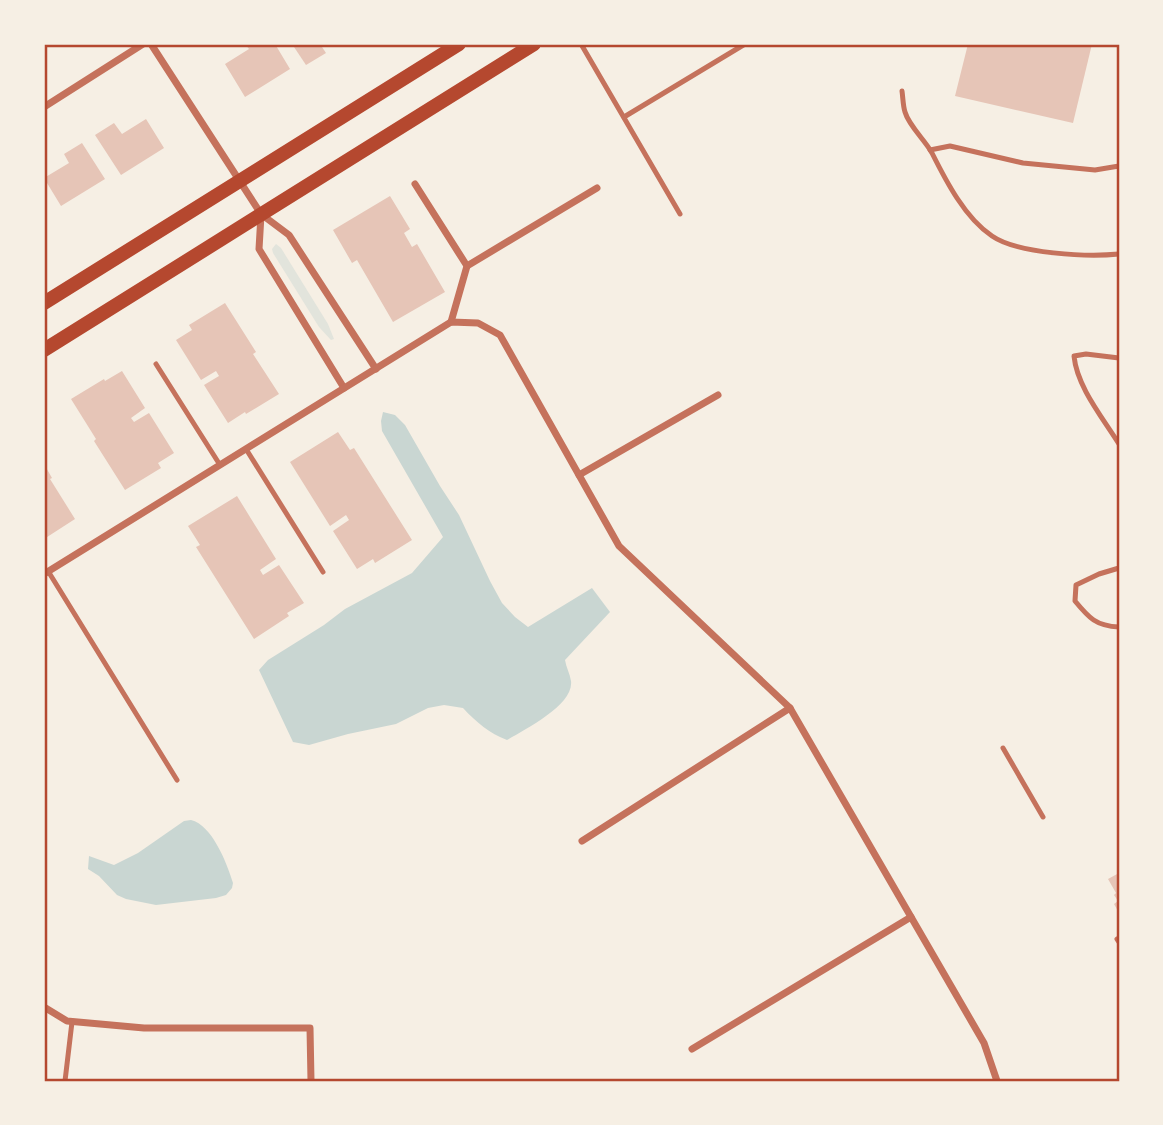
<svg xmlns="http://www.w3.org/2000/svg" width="1163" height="1125" font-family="'Noto Sans',sans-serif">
  <rect width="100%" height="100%" fill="#f6efe4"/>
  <path fill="#e2e4dc" d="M276,244l5,4 47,76 6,15 -3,1 -12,-13 -46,-74 -1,-4z"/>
  <g fill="#c9d6d2">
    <path d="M383,412l12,3 10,10 35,61 19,29 31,66 12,22 13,14 13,10 64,-39 18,24 -45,48c1,7 5,14 6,21 3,24 -46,48 -64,59 -18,-7 -30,-17 -44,-32l-19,-3 -16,3 -32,16 -48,10 -39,11 -16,-3 -34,-72 9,-10 56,-35 21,-16 67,-36 31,-36 -61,-106 -1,-10z"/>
    <path d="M191,820c21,5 36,43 42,63l-1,5 -6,7 -10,3 -60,7 -30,-6 -9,-4 -18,-19 -11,-7 1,-13 25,9 24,-12 46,-32z"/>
  </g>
  <g fill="#e6c5b7">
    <path d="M245,44h30l15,25 -45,28 -20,-33 24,-15z"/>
    <path d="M292,44h28l6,9 -20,12z"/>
    <path d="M968,44h124l-19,79 -118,-27z"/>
    <path d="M146,119l18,29 -43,27 -26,-40 19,-12 8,11z"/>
    <path d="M82,143l23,36 -44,27 -17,-28 25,-15 -5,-9z"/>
    <path d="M390,196l20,33 -6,4 8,14 5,-3 28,48 -52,30 -36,-62 -5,3 -19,-33z"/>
    <path d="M225,303l31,49 -3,2 26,40 -33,20 -1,-2 -17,11 -24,-38 15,-9 -3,-5 -15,9 -25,-40 16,-10 -3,-5z"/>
    <path d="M122,371l23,37 -14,10 3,4 15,-9 25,40 -16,10 3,5 -36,22 -31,-49 2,-2 -25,-40 33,-20 1,2z"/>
    <path d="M338,432l12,18 4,-2 58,92 -37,23 -2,-4 -16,10 -24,-38 16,-11 -3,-5 -16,11 -40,-64z"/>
    <path d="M44,464l8,14 -2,1 25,40 -31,20z"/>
    <path d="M237,496l39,63 -16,11 3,5 16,-10 25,38 -17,10 2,3 -35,23 -58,-92 4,-2 -12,-19z"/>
    <path d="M1119,873v40l-5,-9 4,-3 -4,-6 2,-2 -8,-14z"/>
  </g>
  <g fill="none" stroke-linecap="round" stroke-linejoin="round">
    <g stroke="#c5725c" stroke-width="5">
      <path d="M581,44l99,170"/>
      <path d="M902,91c1,7 1,15 3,21 4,14 20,28 27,41 14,28 33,65 60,83 26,18 96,21 127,18"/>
      <path d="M624,117l121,-73"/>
      <path d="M930,150l20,-4 73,17 72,7 24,-4"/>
      <path d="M1119,358l-33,-4 -12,2c3,31 29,62 45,88"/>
      <path d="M156,364l64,101"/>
      <path d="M246,449l77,123"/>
      <path d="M1119,568l-20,6 -23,11 -1,16c14,17 21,25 44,26"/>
      <path d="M48,571l129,209"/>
      <path d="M1003,748l40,69"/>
      <path d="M1117,939l2,3"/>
      <path d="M65,1081l7,-59"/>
    </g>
    <g stroke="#c5725c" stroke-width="7">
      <path d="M151,44l110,170 28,21 87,134"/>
      <path d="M44,107l99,-63"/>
      <path d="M415,184l52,82 -16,56"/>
      <path d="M261,215l-2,34 85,139"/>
      <path d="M467,266l130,-78"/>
      <path d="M579,475l139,-80"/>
      <path d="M44,574l407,-252 27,1 22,12 119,211 171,162 194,335 13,38"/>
      <path d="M582,841l208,-133"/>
      <path d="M44,1007l23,14 77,7h166l1,53"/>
      <path d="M692,1049l219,-132"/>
    </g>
    <g stroke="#b5482f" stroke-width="14">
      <path d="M44,303l415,-259"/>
      <path d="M44,350l490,-306"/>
    </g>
  </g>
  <rect width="1163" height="1125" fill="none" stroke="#f6efe4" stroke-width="91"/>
  <rect x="46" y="46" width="1072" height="1034" fill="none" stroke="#b5482f" stroke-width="2.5"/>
</svg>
